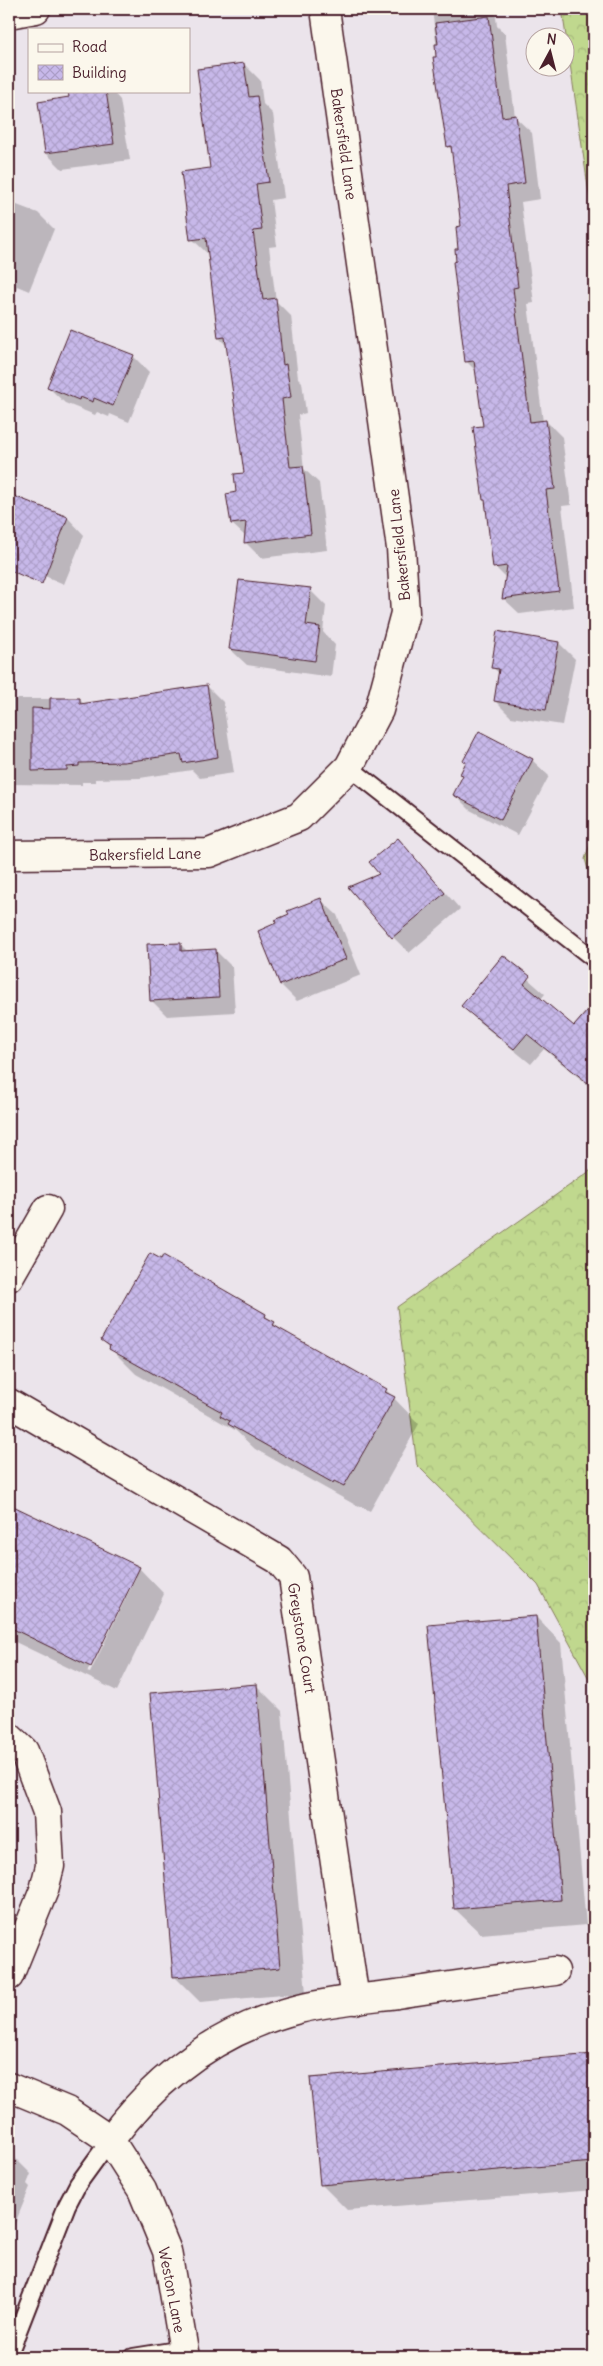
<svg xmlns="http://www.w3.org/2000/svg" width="603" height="2366" font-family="Delius,sans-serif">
  <defs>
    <pattern id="forest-crowns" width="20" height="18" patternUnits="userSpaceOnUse" patternTransform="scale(1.25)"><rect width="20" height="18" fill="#c0d88e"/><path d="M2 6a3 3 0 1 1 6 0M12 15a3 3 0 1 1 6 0" fill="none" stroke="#a6b97b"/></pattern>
    <pattern id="building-cross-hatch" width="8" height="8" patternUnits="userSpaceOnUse" patternTransform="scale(1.25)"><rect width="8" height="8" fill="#c7b8e9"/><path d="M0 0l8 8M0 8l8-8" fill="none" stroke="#ac9ec8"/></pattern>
  </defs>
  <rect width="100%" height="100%" fill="#ebe4eb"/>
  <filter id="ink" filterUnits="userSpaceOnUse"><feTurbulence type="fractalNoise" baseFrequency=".02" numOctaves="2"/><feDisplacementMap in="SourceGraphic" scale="10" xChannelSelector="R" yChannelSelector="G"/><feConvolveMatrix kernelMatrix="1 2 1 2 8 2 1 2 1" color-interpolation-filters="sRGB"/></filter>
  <g filter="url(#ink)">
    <g fill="url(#forest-crowns)" stroke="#857c5c">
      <path d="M562,9h32v219z"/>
      <path d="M594,832v58l-9,-31z"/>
      <path d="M594,1165v523l-56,-103 -121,-120 -20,-158 193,-136z"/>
    </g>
    <g fill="#0003" fill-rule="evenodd">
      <path d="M432,9h63l2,17 8,8 10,83 17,16 8,66 -19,3 13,101 -6,1 15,118 3,-1 16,16 9,68 -9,1 12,101 -54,7 -17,-16 4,-19 -12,-12 -21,-139 10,-1 -7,-55 -10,-10 -9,-100 4,-35 -9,-76 -5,-5 -7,-53 -3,-3 -4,-32h4z"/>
      <path d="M244,64l16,16 3,24 10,10 11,84 -13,2 6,46 -8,1 7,54 15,15 7,62 4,4 4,31 -8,2 6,54 15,14 8,67 -66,8 -16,-16 1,-5 -14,-13 6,-31 7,-19 -18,-128 -8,-8 -10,-83 -17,-16z"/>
      <path d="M70,91h42l8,9 10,60 -68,9 -16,-16 25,-55z"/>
      <path d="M9,202l29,11 16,16 -25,62 -12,-5 -8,21z"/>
      <path d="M133,356l16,16 -20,50 -19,-8 -1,3 -12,-5 -2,3 -30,-12 -17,-16z"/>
      <path d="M9,495l59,23 16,17 -20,49 -55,-23z"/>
      <path d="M310,590l16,16 -3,26 12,13 -4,32 -84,-12 -17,-16z"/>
      <path d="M559,643l16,16 -13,66 -51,-8 -16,-16 5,-27 -8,-7z"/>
      <path d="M207,686l16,16 11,71 -34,5 -8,-8 -52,8 -45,1v3h-13v3l-73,-1v-85h70l6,6z"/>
      <path d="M479,732l53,28 17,16 -31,59 -48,-25 -16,-16 10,-18 3,-13 -3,-3z"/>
      <path d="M398,839l62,70 -51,44 -16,-16 -12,-62z"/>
      <path d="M320,899l17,16 24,60 -64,26 -16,-16 -22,-53 19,-8z"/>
      <path d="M180,944l8,8 28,-1 16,16 3,45 -68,4 -16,-16z"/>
      <path d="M503,957l42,37 -5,6 34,28 20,-23v85l-50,-41 -13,15 -52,-42 -16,-16z"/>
      <path d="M265,1315l18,17 103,58 33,34 -49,87 -10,-5 -1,1 -104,-58 -20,-19 -99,-56 -34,-34z"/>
      <path d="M9,1505l130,63 25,26 -47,97 -108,-52zM133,1577h3l-46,96 -3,-1z"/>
      <path d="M536,1617l25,26 25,282 -105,9 -26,-25z"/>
      <path d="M257,1686l25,25 24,282 -106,9 -26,-26z"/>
      <path d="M594,2055v135l-247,20 -26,-26 -9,-105z"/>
      <path d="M9,2152l22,22 -4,10 3,3 -21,51z"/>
    </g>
    <g fill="url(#building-cross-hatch)" stroke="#4a1f2b">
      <path d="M489,16l13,101 14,-2 9,68 -19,3 12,101 -5,1 17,134 16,-2 9,69 -9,1 13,101 -57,8 5,-33 -14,2 -8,-68h-2l-10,-73 10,-1 -9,-65 -9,1 -12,-100 3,-1 -1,-12h3l-2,-22 5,-1 -10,-80 -4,1 -14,-90h3l-1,-13h3l-3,-21z"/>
      <path d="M244,63l5,34 8,-1 12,86 -13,2 6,46 -9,1 10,69 13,-2 7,67 3,-1 5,33 -9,2 8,68 13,-1 8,68 -67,9 2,-21 -15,2 -5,-30 10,-2 -2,-18 10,-1 -19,-136 -7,1 -12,-100 -16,2 -9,-68 29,-4 -13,-99z"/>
      <path d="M68,91h38l8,53 -69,9 -7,-51 31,-5z"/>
      <path d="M70,330l64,25 -21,51 -19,-8 -1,4 -13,-5 -1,3 -32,-13z"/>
      <path d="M9,494l59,23 -26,67 -33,-14z"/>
      <path d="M239,580l72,8 -5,37 14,2 -5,34 -86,-12z"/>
      <path d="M497,631l62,11 -13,68 -52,-9 5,-32 -8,-1z"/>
      <path d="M207,685l11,72 -35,6 -2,-9 -57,8 -45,1v3l-12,1v3l-35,1v-63l18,1v-11h30v6z"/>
      <path d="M479,731l54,28 -32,61 -48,-25 10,-20 -3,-1 6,-12 -3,-1z"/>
      <path d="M398,838l47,55 -53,45 -44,-51 31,-13 -10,-12z"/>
      <path d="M321,898l25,61 -66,26 -22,-54 18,-8 -1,-3 14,-6 -2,-3z"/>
      <path d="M181,943v8l35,-2 3,48 -69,4 -3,-57z"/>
      <path d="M503,955l27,21 -6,8 50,42 20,-23v85l-67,-54 -13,15 -53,-43z"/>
      <path d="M150,1253l11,6 2,-4 103,59 -1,3 10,5 -2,3 114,64 -2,3 10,5 -51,89 -10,-5 -1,2 -105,-59 2,-3 -10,-5 2,-4 -113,-63 1,-3 -9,-6z"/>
      <path d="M9,1504l131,63 -49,100 -82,-40z"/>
      <path d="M536,1616l25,284 -107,9 -26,-284z"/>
      <path d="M257,1684l23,284 -107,9 -23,-284z"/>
      <path d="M594,2054v108l-274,23 -10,-107z"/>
    </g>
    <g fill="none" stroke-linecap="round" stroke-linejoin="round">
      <defs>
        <g id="service">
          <path d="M349,767l245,192"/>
          <path d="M9,2354l58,-149 11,-21 32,-44"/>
          <path d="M133,2357l50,-8"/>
        </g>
        <g id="minor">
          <path d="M9,14l27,-5"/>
          <path d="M9,855l200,-2 90,-36 50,-50 30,-57 26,-97 -4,-65 -76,-539"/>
          <path d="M9,1277l39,-68"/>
          <path d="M9,1403l270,157 14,17 62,423"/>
          <path d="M9,1737l15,14 23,61 3,54 -6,24 -35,86"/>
          <path d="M9,2087l58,24 43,29 32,50 25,61 18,106"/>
          <path d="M110,2140c48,-65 110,-111 189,-131 32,-8 66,-11 98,-15 53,-8 105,-16 158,-23"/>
        </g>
      </defs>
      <use href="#service" stroke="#4a1f2b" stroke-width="20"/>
      <use href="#minor" stroke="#4a1f2b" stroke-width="31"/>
      <use href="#service" stroke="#fbf7ec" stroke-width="16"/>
      <use href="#minor" stroke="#fbf7ec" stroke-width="28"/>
    </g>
  </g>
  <g text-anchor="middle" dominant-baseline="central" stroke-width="4" stroke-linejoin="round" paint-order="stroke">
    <g font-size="15" fill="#4a1f2b" stroke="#fbf7ec">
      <text transform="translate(344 144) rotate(82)">Bakersfield Lane</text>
      <text transform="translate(399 545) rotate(-96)">Bakersfield Lane</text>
      <text transform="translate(145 854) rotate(-1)">Bakersfield Lane</text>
      <text transform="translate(302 1638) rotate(81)">Greystone Court</text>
      <text transform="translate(172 2290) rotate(79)">Weston Lane</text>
    </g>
  </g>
  <rect width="603" height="2366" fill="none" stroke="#fbf7ec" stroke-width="30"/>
  <rect x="15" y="15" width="573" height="2336" fill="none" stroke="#4a1f2b" stroke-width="2" filter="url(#ink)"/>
  <rect x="28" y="28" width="162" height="65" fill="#fbf7ec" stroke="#b4a19f"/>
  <rect x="38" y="44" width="25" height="8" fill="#fbf7ec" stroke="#b4a19f"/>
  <text x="72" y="52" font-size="15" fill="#4a1f2b">Road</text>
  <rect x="38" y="65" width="25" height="15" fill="url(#building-cross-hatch)" stroke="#b4a19f"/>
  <text x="72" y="78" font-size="15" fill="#4a1f2b">Building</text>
  <g transform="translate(550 52) rotate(7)"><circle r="24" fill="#fbf7ec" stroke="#b4a19f"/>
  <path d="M0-4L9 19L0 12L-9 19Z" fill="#4a1f2b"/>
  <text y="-8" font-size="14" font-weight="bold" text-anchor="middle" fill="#4a1f2b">N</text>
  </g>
</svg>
